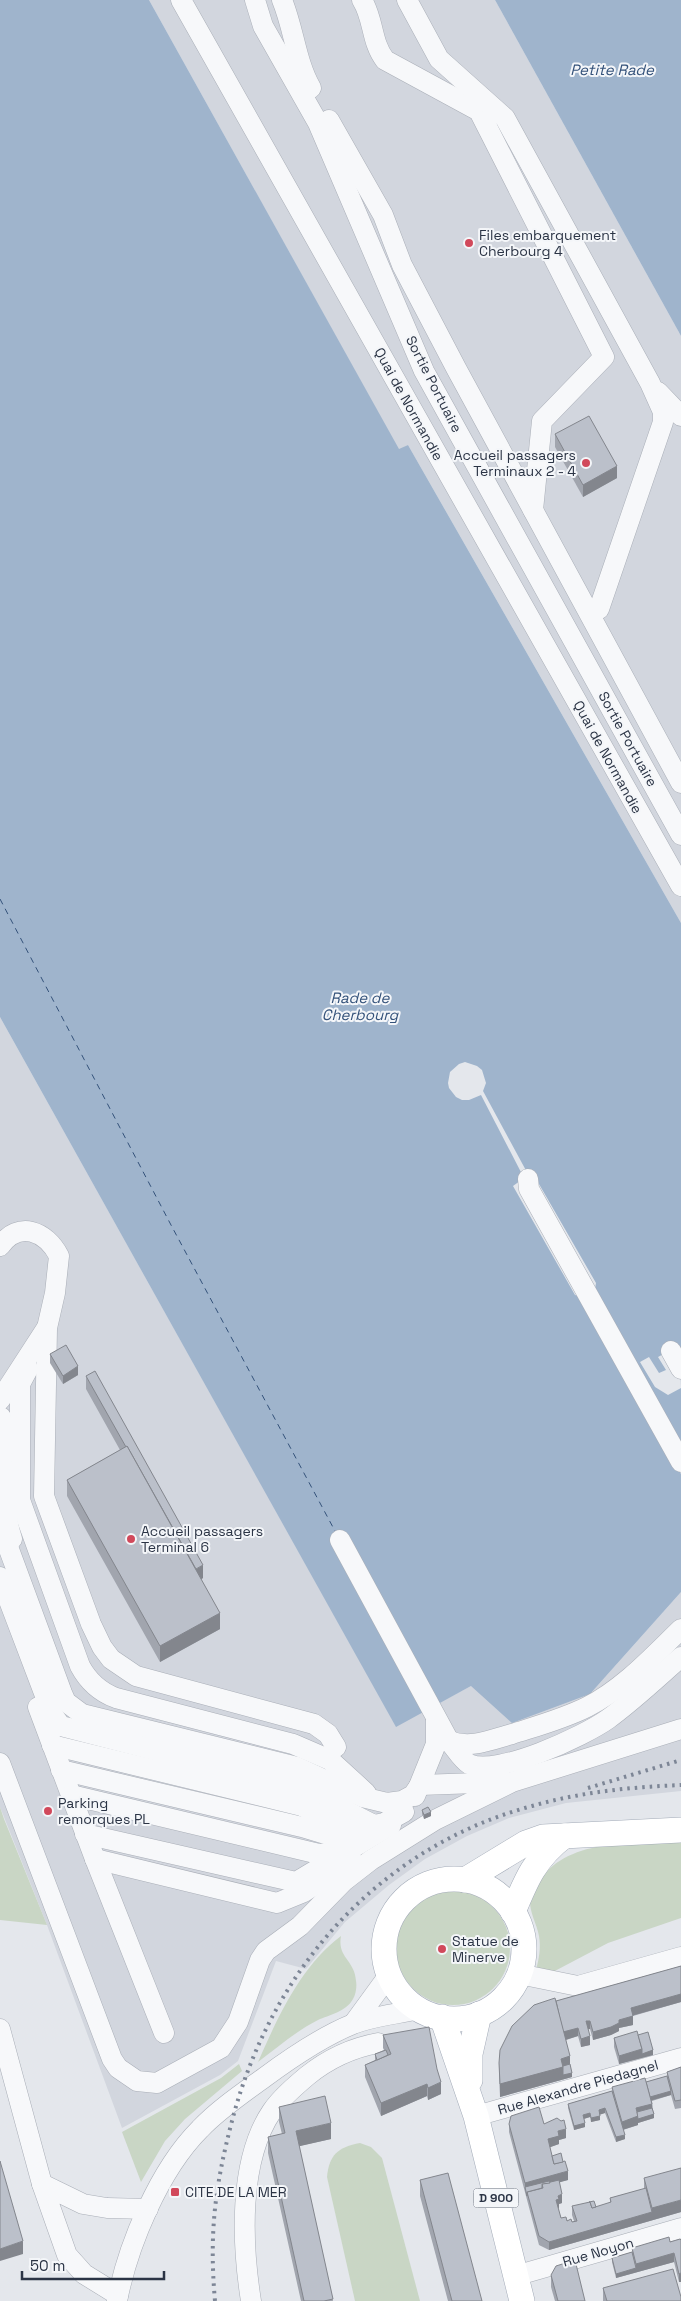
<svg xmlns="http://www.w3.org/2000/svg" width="681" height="2301" font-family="'Space Grotesk',sans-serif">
  <rect width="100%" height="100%" fill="#e4e7ec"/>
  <g fill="#d2d6de">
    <path d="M149,0h346l186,336v587l-273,-478 -9,5z"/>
    <path d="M0,1017l396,709 75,-40 119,8 91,-102v199l-115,12 -57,15 -42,18 -42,23 -36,26 -44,37 -39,47 -30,-8 -38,100 -18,14 -98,53 -75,-203 -47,-118z"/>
  </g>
  <g fill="#c9d6c5">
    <path d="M0,1807l4,12 43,106 -47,-5z"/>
    <path d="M681,1841v77l-73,25 -57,30 -15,-3c3,-11 5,-22 3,-34 -2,-12 -10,-24 -9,-37 1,-5 5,-10 7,-14 27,-48 96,-41 144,-44z"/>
    <circle cx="453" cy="1948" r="57"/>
    <path d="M341,1936c-4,22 14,24 15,45 1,5 0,13 -3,18 -7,13 -24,16 -35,21 -22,11 -41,28 -60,42 20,-45 42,-95 83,-126z"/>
    <path d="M239,2064l3,7 -57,48 -20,22 -24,41 -19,-50 99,-54z"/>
    <path d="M360,2143l11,4 11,11 38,143h-65l-28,-124c2,-22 11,-30 33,-34z"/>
  </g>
  <g fill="#9fb4cc">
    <path d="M0,0h149l250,449 9,-4 273,478v669l-91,102 -78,29 -41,-37 -75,41 -396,-710z"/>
    <path d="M495,0h186v336z"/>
  </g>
  <g fill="#e4e7ec">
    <path d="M465,1062l12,4 5,4 4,13 -3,8 46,85 3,-2 7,10 57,99 -1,6 86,160v25l-99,-177 -7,-2 -62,-109 11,-8 -43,-83 -12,5h-7l-6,-3 -7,-9 -1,-5 2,-11 9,-8z"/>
    <path d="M680,1345l1,43 -13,7 -13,-8 -15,-25 9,-5 10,16 7,-3 -8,-13z"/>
  </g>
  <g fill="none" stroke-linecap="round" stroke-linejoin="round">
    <path stroke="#34527a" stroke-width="1" stroke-dasharray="6 5" stroke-linecap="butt" d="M0,899l171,326 164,306"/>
    <defs>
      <g id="minor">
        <path d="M181,0l500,886"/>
        <path d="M255,0l8,26 55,97 106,248 257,464"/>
        <path d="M282,0c12,29 14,62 29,88"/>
        <path d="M362,0c12,19 9,42 23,60l94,51 125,246 -62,64 -9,89"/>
        <path d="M407,0l32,59 66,59 145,265 13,29v10l-64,187"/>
        <path d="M329,120l54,95 19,50 54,103 225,415"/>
        <path d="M658,392l23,24"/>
        <path d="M528,1179l1,10 152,273"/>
        <path d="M0,1246c19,-26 46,-15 59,10l-4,37 -8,35 -3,168 47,128 11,23 9,12 25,17 178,48 14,10 8,13"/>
        <path d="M671,1351l10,18"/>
        <path d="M28,1369l-8,15v116l60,166c8,15 20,26 36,32l177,46 37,16 36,33"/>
        <path d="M0,1400l46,-71"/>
        <path d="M1,1417c0,41 -1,83 11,122"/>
        <path d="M0,1525l62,168 4,9 16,12 215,53 65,30 25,6 15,-2 11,-6 7,-10 85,-3"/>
        <path d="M340,1540l109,201c6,7 13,19 20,23 28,13 115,-28 139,-45 26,-19 49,-41 73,-62"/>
        <path d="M0,1577l52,137 9,12 240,62 73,37 10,-2 20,-11"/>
        <path d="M38,1707l57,152 69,174"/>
        <path d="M449,1741c22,8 41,-1 63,-7 25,-8 51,-15 75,-27 37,-19 65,-50 94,-78"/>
        <path d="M52,1745l250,61 62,32"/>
        <path d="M0,1763l112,296 6,9 19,13 20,2 64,-35 17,-26 22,-62 6,-9 34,-25 44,-45 27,-21 64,-40 77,-38 169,-53"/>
        <path d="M61,1770l241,57 43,13h8"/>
        <path d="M71,1795l248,59 22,-2"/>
        <path d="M415,1796l21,-52v-24"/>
        <path d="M85,1834l211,48 95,-57"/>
        <path d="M95,1859l182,44 27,-11 48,-32"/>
        <path d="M519,1974l59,12 103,-29"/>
        <path d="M354,2023l35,-48"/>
        <path d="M0,2029l42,155"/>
        <path d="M476,2116l205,-58"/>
        <path d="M515,2276l166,-48"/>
        <path d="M118,2295l-34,-21 -17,-19 -25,-71 41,20 24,4 41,1"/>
        <path d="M117,2301c11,-56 42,-131 83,-172 19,-20 43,-36 65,-52 27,-20 56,-40 88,-53 20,-8 45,-10 66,-15"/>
        <path d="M251,2301c-9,-57 -13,-140 21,-190 9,-13 22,-24 35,-35 21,-17 44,-28 71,-33"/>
      </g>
      <g id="major">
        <circle cx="454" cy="1949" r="70"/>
        <path d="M465,1880l61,-37 17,-6 138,-7"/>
        <path d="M513,1912c13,-32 22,-54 51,-76"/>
        <path d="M442,2017l34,99 46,185"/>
        <path d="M470,2080v-26l9,-40"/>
      </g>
    </defs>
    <use href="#minor" stroke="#a9aeb7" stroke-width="21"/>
    <use href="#major" stroke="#a3abb8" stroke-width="26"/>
    <use href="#minor" stroke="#f7f8fa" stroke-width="20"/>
    <use href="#major" stroke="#fff" stroke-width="25"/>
    <g stroke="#7d8696" stroke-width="4" stroke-dasharray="2.5 5" stroke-linecap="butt">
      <path d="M588,1788l93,-28"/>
      <path d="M215,2301c-6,-68 0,-115 17,-180 39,-151 147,-274 300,-315 49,-14 99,-19 149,-21"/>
    </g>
  </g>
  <g fill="#a1a5ae">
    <path d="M555,434l62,44 -34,19 -28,-50z"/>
    <path d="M50,1354l28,21 -15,9 -13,-21z"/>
    <path d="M86,1376l117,202 -2,1 19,50 -60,33 -93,-166v-16l53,-30 -34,-61z"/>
    <path d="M422,1810l9,6 -7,3 -2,-5z"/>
    <path d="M681,1966v36l-48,14v9l-14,3v3l-8,4 -18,5 -3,-11h-2l2,16 -9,2 -3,-11 -12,4 6,37 -72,20 -1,-21v-13l57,-62z"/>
    <path d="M383,2035l58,59 -13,6 -1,-4 -46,20 -16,-39v-12l10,-5v-6l9,-4 -1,-2z"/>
    <path d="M638,2035l15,20 -34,9 -5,-17v-9z"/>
    <path d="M681,2067v41l-6,1 -4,-14 -19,6 2,17 -16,5v2l-15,5 2,9 -9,3 -11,-29 -5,1v6l-9,2 -1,-5 -6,2 1,8 -11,3 -6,-22v-4l44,-13v-4l34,-5 21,-6v-4z"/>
    <path d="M279,2107l52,32 -32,7 34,155h-32l-33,-148v-16l14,-3 -3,-12z"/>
    <path d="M509,2124h35l22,14 -7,2v4l-9,3 2,9 16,24 -9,2 3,21 -3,1v4h-1l3,10 11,4 2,-1 -2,-6v-9l24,1 14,-4v-5l34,-9v-11l37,34 -132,38 -10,-5 -30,-113z"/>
    <path d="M420,2180l62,121h-34l-28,-105z"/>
    <path d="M681,2240v42h-2l-5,-20 -58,16 -4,-16v-4l20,-6v-4z"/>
    <path d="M551,2275l34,26h-30l-4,-14z"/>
    <path d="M603,2288l78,13h-78z"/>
  </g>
  <g fill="#83868d">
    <path d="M617,466v12l-34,19v-12z"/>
    <path d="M78,1366v9l-15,9v-8z"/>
    <path d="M203,1565v13l-8,5v-13z"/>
    <path d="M220,1613v16l-60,33v-16z"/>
    <path d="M431,1812v4l-7,3v-4z"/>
    <path d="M681,1994v8l-50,14v-8z"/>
    <path d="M633,2016v9l-14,3v3l-8,4 -18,5v-8l26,-12z"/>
    <path d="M586,2021h4v8l-4,1z"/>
    <path d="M578,2028v8l-16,5v-9z"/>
    <path d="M590,2036v9l-9,2v-8z"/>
    <path d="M642,2049l11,1v5l-34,9v-8z"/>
    <path d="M570,2056v13l2,4v4l-72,20v-13l61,-25z"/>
    <path d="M441,2082v12l-13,6v-12z"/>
    <path d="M427,2084v12l-46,20v-13z"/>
    <path d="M671,2091v4l-22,6v-4z"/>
    <path d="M652,2104v8l-16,1v-5z"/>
    <path d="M605,2108v5l-6,2v-5z"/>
    <path d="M590,2113v4l-7,2v-4z"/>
    <path d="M654,2114v4l-16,5v2l-16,5v-8l16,-6z"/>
    <path d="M600,2116v4l-9,2v-4z"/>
    <path d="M331,2123v16l-35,8v-16z"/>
    <path d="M585,2123v4l-11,3v-4z"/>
    <path d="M566,2129v9l-7,2v4l-11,4v-9l10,-8z"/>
    <path d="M625,2135v4l-9,3v-5z"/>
    <path d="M568,2171v9l-25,7h-18v-4z"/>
    <path d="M562,2194v9l-3,1v4l-3,1v-9l2,-4z"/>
    <path d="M681,2200v12l-132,38v-8l103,-30v-4z"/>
    <path d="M23,2241v13l-23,7v-12z"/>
    <path d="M674,2253v9l-58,16v-4l20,-6v-4z"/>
    <path d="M681,2273v9h-2v-8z"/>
  </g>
  <g fill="#bbc0ca" stroke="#83868d">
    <path d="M589,416l28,50 -34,19 -28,-51z"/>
    <path d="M66,1345l12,21 -15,10 -13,-22z"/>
    <path d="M95,1371l108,194 -7,4 -69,-123 -1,1 -40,-71z"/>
    <path d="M127,1446l93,167 -60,33 -93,-166z"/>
    <path d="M428,1807l3,5 -7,3 -2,-5z"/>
    <path d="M681,1966v28l-50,14 2,8 -14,4v3l-8,4 -18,5 -3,-11h-4l4,15 -9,3 -3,-11 -15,4 -7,-31z"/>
    <path d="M555,1998l15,58 -9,3 2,8 -63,17 -1,-21 1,-13 12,-24 22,-21z"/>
    <path d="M429,2027l8,42 4,13 -13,6 -1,-4 -46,19 -16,-38 26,-11 -8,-19z"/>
    <path d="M637,2031l5,18 -23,7 -5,-18z"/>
    <path d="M648,2032l5,18 -11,4v-5l-4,-14z"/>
    <path d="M386,2050l2,5 -11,5 -2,-6z"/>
    <path d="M570,2064l2,9 -9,2v-9z"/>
    <path d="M681,2067v33l-6,1 -8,-29z"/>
    <path d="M667,2076l4,15 -21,6 -4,-15z"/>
    <path d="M645,2078l7,26 -16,4 2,8 -16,6 -10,-35z"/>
    <path d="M612,2091l13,44 -9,2 -11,-29 -6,2 1,6 -9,2 -1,-5 -7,2 2,8 -11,3 -6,-22z"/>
    <path d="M325,2096l6,27 -35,8 37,168 -9,2h-20l-36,-164 17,-4 -6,-26z"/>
    <path d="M539,2107l5,17 13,-6 4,3 3,-1 2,9 -8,2 1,5 -11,3 6,25 11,-3 3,10 -43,12 -16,-59 2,-8z"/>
    <path d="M652,2108l2,6 -16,5 -1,-7z"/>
    <path d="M561,2153l2,9 -9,2 -2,-8z"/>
    <path d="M0,2161l23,80 -23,8z"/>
    <path d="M681,2168v32l-29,8 -8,-30z"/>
    <path d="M448,2173l34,128h-30l-32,-121z"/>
    <path d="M559,2180l3,14 -4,2 1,3 -3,1 5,18 5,-1 1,4 4,-2 1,3 5,-1 -5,-15 18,-4 2,6 19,-6 -1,-4 36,-10 6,24 -103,30 -10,-6 -12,-44 16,-4 -1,-4z"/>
    <path d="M549,2181l1,2 -8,1v4l-15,4v4l-2,-9z"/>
    <path d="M594,2201l2,6 -4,1 -2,-6h-1z"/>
    <path d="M669,2237l1,5 10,-3 1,1v33l-2,1 -5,-21 -38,11 -4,-16z"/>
    <path d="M632,2252l4,16 -20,6 -4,-16z"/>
    <path d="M575,2260l10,41h-27l-7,-26 5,-9z"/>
    <path d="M673,2269l8,28v4h-74l-4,-13z"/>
  </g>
  <g fill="#d1495b" stroke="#f4f6f9" stroke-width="2">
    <circle cx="469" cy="243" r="5"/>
    <circle cx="586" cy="463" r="5"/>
    <circle cx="131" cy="1539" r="5"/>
    <circle cx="48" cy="1811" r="5"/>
    <circle cx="442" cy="1949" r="5"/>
    <rect x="170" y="2187" width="10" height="10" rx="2.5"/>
  </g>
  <g text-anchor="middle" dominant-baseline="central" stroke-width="4" stroke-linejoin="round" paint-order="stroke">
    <rect fill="#f4f6f9" stroke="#676e7b" stroke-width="1" x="473.5" y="2188.5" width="45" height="19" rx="4"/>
    <g font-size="12" font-weight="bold" fill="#2b3445">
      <text x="496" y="2198">D 900</text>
    </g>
    <g font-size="14" fill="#2b3445" stroke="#f4f6f9" text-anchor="start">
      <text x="479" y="235">Files embarquement<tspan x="479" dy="16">Cherbourg 4</tspan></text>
      <text x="576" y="455" text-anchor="end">Accueil passagers<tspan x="576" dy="16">Terminaux 2 - 4</tspan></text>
      <text x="141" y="1531">Accueil passagers<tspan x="141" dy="16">Terminal 6</tspan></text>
      <text x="58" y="1803">Parking<tspan x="58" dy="16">remorques PL</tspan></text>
      <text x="452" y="1941">Statue de<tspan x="452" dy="16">Minerve</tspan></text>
      <text x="185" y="2192">CITE DE LA MER</text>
    </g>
    <g font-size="14" fill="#2b3445" stroke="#f4f6f9">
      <text transform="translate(434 384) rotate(63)">Sortie Portuaire</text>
      <text transform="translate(409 404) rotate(61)">Quai de Normandie</text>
      <text transform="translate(628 739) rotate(61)">Sortie Portuaire</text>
      <text transform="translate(608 757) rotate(61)">Quai de Normandie</text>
      <text transform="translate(578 2087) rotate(-16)">Rue Alexandre Piedagnel</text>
      <text transform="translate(598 2252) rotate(-16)">Rue Noyon</text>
    </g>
    <g font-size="15" font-style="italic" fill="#34527a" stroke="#f4f6f9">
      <text x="612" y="69">Petite Rade</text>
      <text x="360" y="997">Rade de<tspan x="360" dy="17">Cherbourg</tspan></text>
    </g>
  </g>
  <path d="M22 2271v8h142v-8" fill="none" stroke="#2b3445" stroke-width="2.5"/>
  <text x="30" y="2271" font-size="15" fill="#2b3445" stroke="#f4f6f9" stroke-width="4" paint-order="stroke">50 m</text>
</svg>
